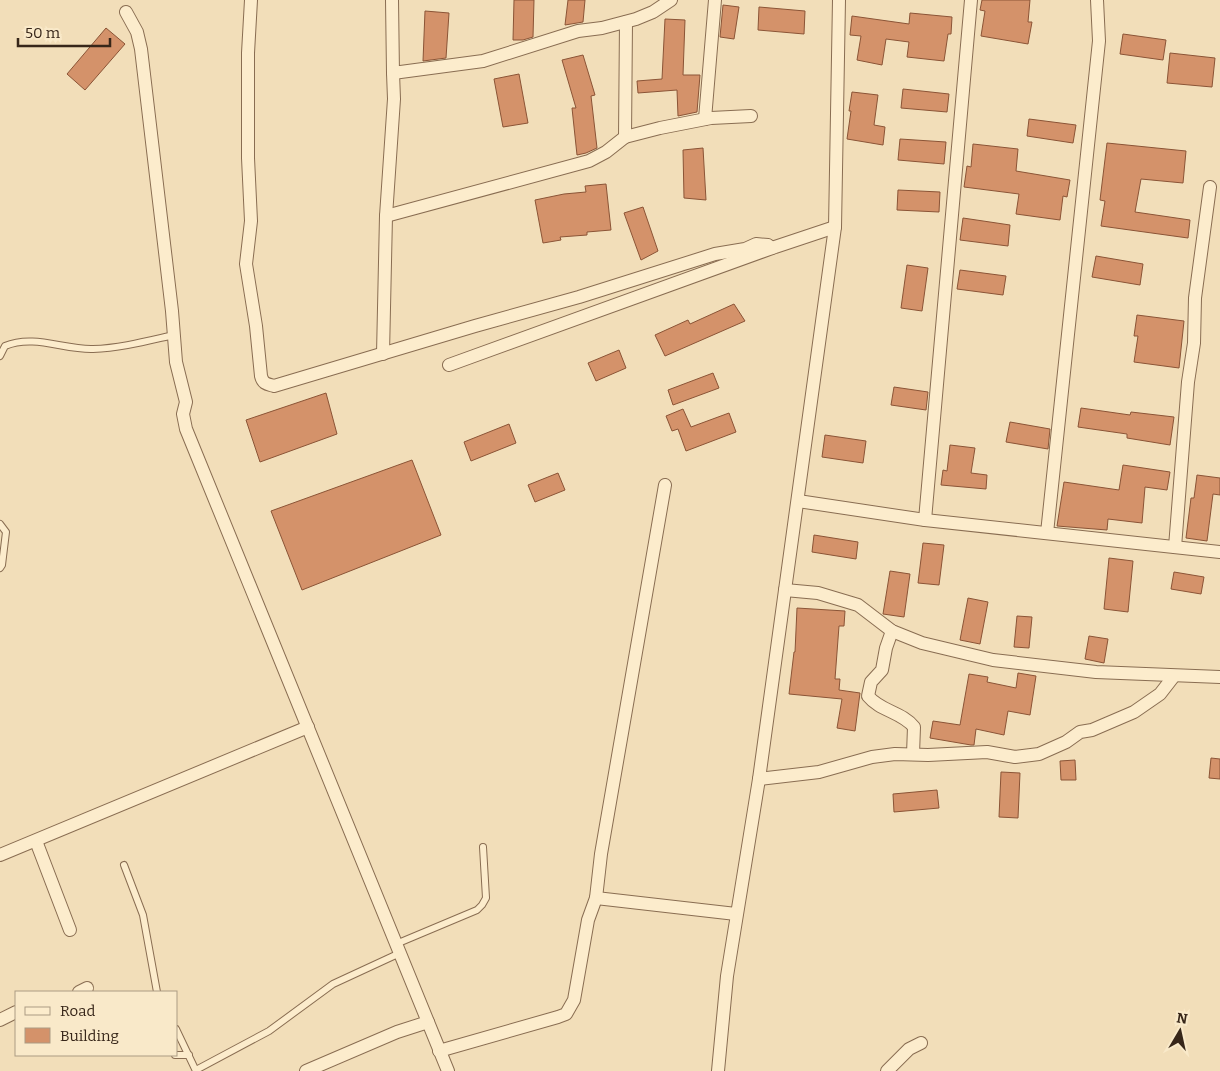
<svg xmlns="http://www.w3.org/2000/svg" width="1220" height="1071" font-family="Bitter,serif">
  <rect width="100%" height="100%" fill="#f2deb9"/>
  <g fill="#d4926a" stroke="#8b5436">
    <path d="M514,0h20l-1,37 -10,3h-10z"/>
    <path d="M568,0h17l-2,22 -18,3z"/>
    <path d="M982,0h48l-2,22h4l-4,22 -47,-8 4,-25 -5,-1z"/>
    <path d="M723,5l16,2 -5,32 -14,-2z"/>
    <path d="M759,7l46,4 -1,23 -46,-4z"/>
    <path d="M425,11l24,2 -3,45 -23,3z"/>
    <path d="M910,13l42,4 -1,17h-3l-4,27 -37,-4 2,-15 -23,-3 -4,26 -25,-5 4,-24 -11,-1 2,-19 57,8z"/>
    <path d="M665,19l20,1 -2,55h17l-3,37 -19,4 -1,-26 -39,3 -1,-12 25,-2z"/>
    <path d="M106,28l19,16 -40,46 -18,-16z"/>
    <path d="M1123,34l43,6 -3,20 -43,-6z"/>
    <path d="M1170,53l45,5 -3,29 -45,-4z"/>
    <path d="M583,55l12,40 -4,1 6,52 -11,5 -9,2 -5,-47h4l-14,-48z"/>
    <path d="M519,74l9,49 -25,4 -9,-48z"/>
    <path d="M903,89l46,5 -2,18 -46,-4z"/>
    <path d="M852,92l26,3 -4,30 11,2 -2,18 -36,-6 4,-28h-2z"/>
    <path d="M1029,119l47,6 -3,18 -46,-7z"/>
    <path d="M900,139l46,3 -2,22 -46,-4z"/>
    <path d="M1107,143l79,8 -3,32 -42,-4 -6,33 55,8 -2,18 -87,-12 4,-25 -5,-1z"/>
    <path d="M973,144l45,5 -2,22 54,9 -3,17 -4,-1 -3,24 -44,-6 3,-20 -55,-7 3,-21 4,1z"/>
    <path d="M703,148l3,52 -22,-2 -1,-48z"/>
    <path d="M606,184l5,46 -24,2v3l-27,2 1,3 -18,3 -8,-43 29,-6 22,-2 -1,-6z"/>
    <path d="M898,190l42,2 -1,20 -42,-2z"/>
    <path d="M643,207l15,44 -17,9 -17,-47z"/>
    <path d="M963,218l47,7 -2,21 -48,-6z"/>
    <path d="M1096,256l47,8 -3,21 -48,-8z"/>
    <path d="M907,265l21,3 -6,43 -21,-3z"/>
    <path d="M960,270l46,6 -3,19 -46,-6z"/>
    <path d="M734,304l11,17 -80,35 -10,-21 33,-15 2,4z"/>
    <path d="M1137,315l47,6 -5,47 -45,-6 4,-26h-4z"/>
    <path d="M619,350l7,18 -30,13 -8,-18z"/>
    <path d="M713,373l6,15 -46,17 -5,-15z"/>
    <path d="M894,387l34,5 -2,18 -35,-5z"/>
    <path d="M326,393l11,41 -77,28 -14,-42z"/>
    <path d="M1081,408l49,7 1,-3 43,5 -4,28 -43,-7v-4l-49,-7z"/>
    <path d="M683,409l8,18 38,-14 7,19 -50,19 -8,-22 -6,2 -6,-15z"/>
    <path d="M1010,422l40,7 -2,20 -42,-7z"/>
    <path d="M509,424l7,19 -45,18 -7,-19z"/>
    <path d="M825,435l41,6 -3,22 -41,-6z"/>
    <path d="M950,445l25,3 -4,25 16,2 -1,14 -45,-4 2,-15 4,1z"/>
    <path d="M412,460l29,75 -139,55 -31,-79z"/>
    <path d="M1123,465l47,7 -3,18 -22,-3 -3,36 -34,-4 -1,11 -50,-4 7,-44 55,8z"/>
    <path d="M558,473l7,17 -30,12 -7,-17z"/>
    <path d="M1197,475l23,3v17l-7,-1 -6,47 -21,-3 5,-40h3z"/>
    <path d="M814,535l44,7 -2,17 -44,-7z"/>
    <path d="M923,543l21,2 -5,40 -21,-2z"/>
    <path d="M1109,558l24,3 -5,51 -24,-3z"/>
    <path d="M890,571l20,3 -6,43 -21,-3z"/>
    <path d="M1174,572l30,5 -3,17 -30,-5z"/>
    <path d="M968,598l20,4 -8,42 -20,-4z"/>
    <path d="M797,608l48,3 -1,15h-5l-4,53h5l-1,11 21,3 -5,38 -18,-3 5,-29 -53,-5 5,-42h1z"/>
    <path d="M1017,616l15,1 -3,31 -15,-1z"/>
    <path d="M1089,636l19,3 -4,24 -19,-4z"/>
    <path d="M1018,673l18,3 -6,39 -22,-4 -4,24 -28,-6 -2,16h-3l-41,-7 3,-17 27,4 9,-51 19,3 -1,5 29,6z"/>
    <path d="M1211,758l9,1v20l-11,-1z"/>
    <path d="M1075,760l1,20h-15l-1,-19z"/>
    <path d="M1001,772l19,1 -2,45 -19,-1z"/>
    <path d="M937,790l2,18 -45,4 -1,-18z"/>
  </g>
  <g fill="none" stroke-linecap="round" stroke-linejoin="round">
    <defs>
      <g id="lane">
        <path d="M0,356l5,-10c29,-12 59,4 88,3 28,-1 54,-8 81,-14"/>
        <path d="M0,524l6,8 -4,33 -2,3"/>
        <path d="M124,865l19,50 14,77"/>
        <path d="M396,944l81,-34 5,-5 4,-7 -3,-51"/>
        <path d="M176,1029l20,42"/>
        <path d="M175,1055h14"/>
        <path d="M196,1070l73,-39 64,-47 67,-31"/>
      </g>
      <g id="street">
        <path d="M251,0l-3,53v105l3,63 -5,43 10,62 5,50c2,8 6,8 13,10l201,-60 104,-29 136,-43 30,-5 11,-5 12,1 4,3"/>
        <path d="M392,0l1,73 90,-12 95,-30 24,-3 34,-9 17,-7 18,-12"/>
        <path d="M126,12l11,20 4,17 31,262 4,51 10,40 -3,12 3,15 262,642"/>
        <path d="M705,119l10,-119"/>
        <path d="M625,137l35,-9 51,-10 40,-2"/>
        <path d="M386,216l203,-55 17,-9 19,-15 1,-115"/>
        <path d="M383,354l3,-138 8,-117 -1,-26"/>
        <path d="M449,365l326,-118 60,-20"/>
        <path d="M798,501l127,19 295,32"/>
        <path d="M925,520l46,-520"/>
        <path d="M1047,533l52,-492 -2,-41"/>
        <path d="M1175,547l13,-165 6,-39 1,-45 15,-111"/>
        <path d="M785,590l33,3 40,12 34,26 30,12 71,17 103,12 124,5"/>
        <path d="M892,631l-6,17 -4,22 -11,12 -3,14c12,15 34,16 46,31l-1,27"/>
        <path d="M759,779l60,-7 53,-15 23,-3 33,1 59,-3 28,5 24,-3 27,-12 14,-10 12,-2 42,-18 26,-18 14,-18"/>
        <path d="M36,841l34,89"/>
        <path d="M0,855l308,-128"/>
        <path d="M596,898l140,16"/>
        <path d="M79,992l8,-4"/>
        <path d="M0,1020l16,-8"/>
        <path d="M439,1051l119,-34 8,-3 8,-14 14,-80 8,-22 5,-44 64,-369"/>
        <path d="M306,1071l91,-39 31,-10"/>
        <path d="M718,1071l9,-95 32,-197 76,-552 4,-227"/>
        <path d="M887,1071l22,-22 12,-6"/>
      </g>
    </defs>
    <use href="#lane" stroke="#896d52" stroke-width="8"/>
    <use href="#street" stroke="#896d52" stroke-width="14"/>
    <use href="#lane" stroke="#fceccc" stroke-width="6"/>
    <use href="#street" stroke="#fceccc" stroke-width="12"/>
  </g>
  <rect x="15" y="991" width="162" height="65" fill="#f9e9c9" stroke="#ab9b83"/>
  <rect x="25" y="1007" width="25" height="8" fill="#fceccc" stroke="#ab9b83"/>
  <text x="60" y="1016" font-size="15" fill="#372619">Road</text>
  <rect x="25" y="1028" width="25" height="15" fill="#d4926a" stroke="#ab9b83"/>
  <text x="60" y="1041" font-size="15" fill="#372619">Building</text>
  <g transform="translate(1180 1031) rotate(9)" stroke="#f9e9c9" stroke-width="4" paint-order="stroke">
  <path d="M0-4L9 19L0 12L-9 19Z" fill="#372619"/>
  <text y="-8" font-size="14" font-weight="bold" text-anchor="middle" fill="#372619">N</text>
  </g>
  <path d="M18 38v8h92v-8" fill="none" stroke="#372619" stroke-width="2.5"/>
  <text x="25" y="38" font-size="15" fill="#372619" stroke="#f9e9c9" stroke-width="4" paint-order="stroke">50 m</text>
</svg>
